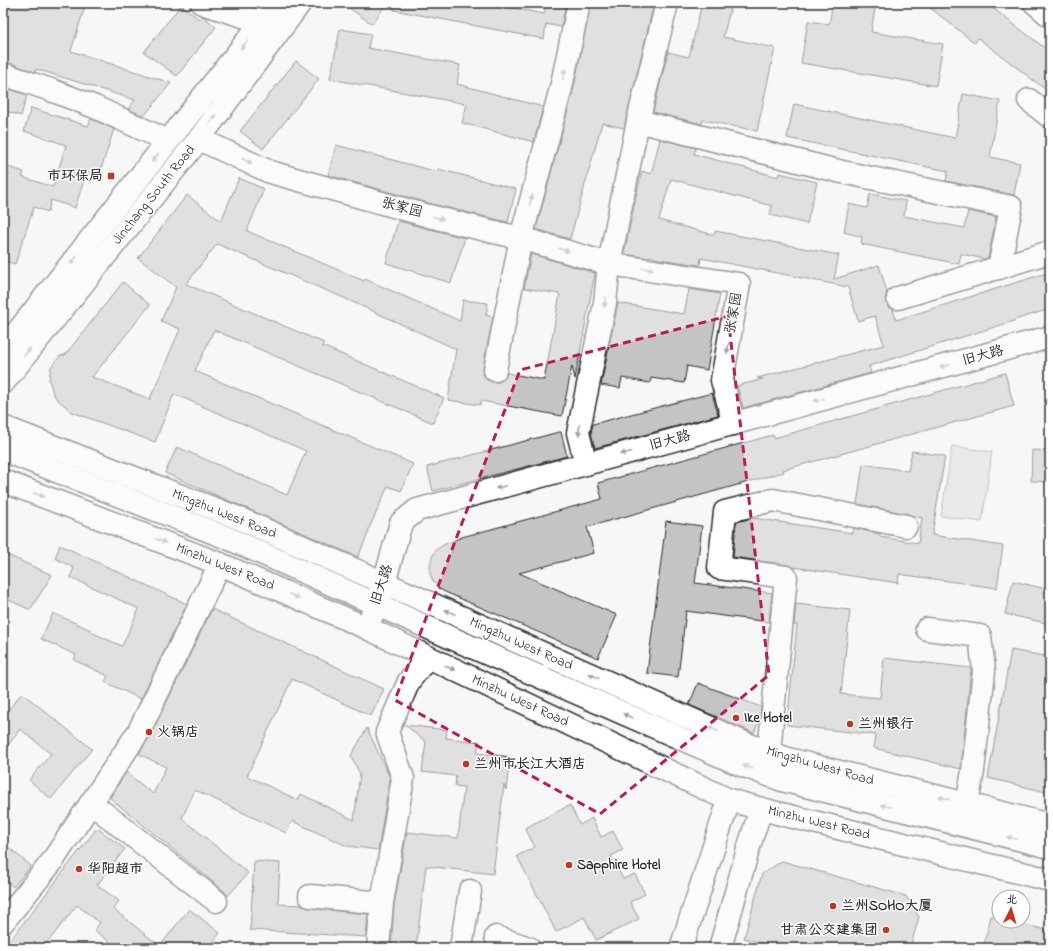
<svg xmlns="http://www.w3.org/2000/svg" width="1053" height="951" font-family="'Indie Flower','LXGW WenKai TC',sans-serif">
  <rect width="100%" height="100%" fill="#f7f7f7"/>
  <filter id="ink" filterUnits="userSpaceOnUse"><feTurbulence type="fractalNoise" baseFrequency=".025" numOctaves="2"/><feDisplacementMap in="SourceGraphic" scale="8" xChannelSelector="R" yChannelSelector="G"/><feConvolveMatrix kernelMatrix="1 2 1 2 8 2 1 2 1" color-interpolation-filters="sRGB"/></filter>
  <g filter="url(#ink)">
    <path fill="#d9d9d9" stroke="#828282" d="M952,446l40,6 -10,70 -41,-6z"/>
    <g fill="#c4c4c4" stroke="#2b2b2b">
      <path d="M3,3h83l-15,48 100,32 -27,33 -16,-7 7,-9 -99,-31 -1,3 -28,-10h-4z"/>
      <path d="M342,3h45l-15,21z"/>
      <path d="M394,3h92l58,11 2,-11h20l-5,24 -15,-3 -2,15 -150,-29z"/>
      <path d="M591,3h63l-30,125 -22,-5 -32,116 -34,-10 37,-138z"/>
      <path d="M702,3h30l-9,34 52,11 -18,83 -54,-11 -1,4 -49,-12 15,-60 21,5z"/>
      <path d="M833,3h43l-5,29 72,12 -7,42 -135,-23 7,-42 21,3z"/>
      <path d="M924,3h62l64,49v41l-72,-55 -3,5z"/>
      <path d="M181,5l18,14 4,-3 13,11 -39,49 -33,-24z"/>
      <path d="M340,29l31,5 -3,14 92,17 -3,19 86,23 -9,35 -72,-19 5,-19 -137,-25z"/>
      <path d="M296,61l23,18 -56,70 -23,-18z"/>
      <path d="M3,87l24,8 -6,21 -18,-6z"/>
      <path d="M963,94l37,7 -10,56 30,6 -6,32 -68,-14 2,-10 -161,-33 7,-34 161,34z"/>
      <path d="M31,108l57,18 3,-7 23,10 -16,49 -12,-4 -11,34 -24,-8 -3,12 -14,-5 -19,57 -12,-4v-95l21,7 -2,5 31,10 13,-42 -42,-14z"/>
      <path d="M660,139l36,9 -2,6 84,23 1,-4 38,9 -10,42 -37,-9 2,-9 -101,-27 -12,41 55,15 1,-4 124,24 -5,24 45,-14 8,27 -1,4v6l3,5 4,2 3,11 154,-48v37l-36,11v1l-145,45 2,7 -128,35 -6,-22 26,-7 -6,-1 127,-33 -9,-29 -17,5 -10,-34 -147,-29 -1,7 -41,-6 -10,-3v2l-25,-4 12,-58 6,-25 9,3z"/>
      <path d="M336,145l102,27v-3l78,20 -8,33 -76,-18 -104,-29z"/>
      <path d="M239,178l25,11 -17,42 117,50 1,-2 95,42 3,-21 25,3 -2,12 7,2 -10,51v6l4,6 5,2h7l6,-4 2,-5 37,7 16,-86 -36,-6 7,-34 64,19 -20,106 -3,-13 -10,50 -81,-15 -1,4 -32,-5 8,-51 -110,-50 -129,-55 -31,40 138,59 -2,3 122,52 -11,25 -219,-93 -19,41 218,93 -12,27 -13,-5 -20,45h1l-11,26 -193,-84 12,-26 110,48 19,-44 -132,-57 -19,48 -83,-30 -16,-14 -3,-5 -4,-13 1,-7 1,-6 9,-11 5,-1 58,-73 27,23 -58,72 58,22 30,-70 -19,-8 15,-34 -38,-29 49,-63 34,26z"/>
      <path d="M870,194l36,7 -2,15 60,12 4,-17 28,6 -8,41 -3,1 -24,-5 -2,10 -98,-20 1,-7 -18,-5 5,-28 18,4z"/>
      <path d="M398,221l67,17 -14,45 -65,-20z"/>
      <path d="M689,289l31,5 -13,76 -20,-4 -3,17 -33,-5 -1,5 -28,-5 -2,10 -19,-3 17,-82 66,11z"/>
      <path d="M1005,373l9,33 -231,64 1,2 -197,55 7,26 -75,20 98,42 -19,43 -153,-66 -7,-4 -5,-7 -3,-7v-9l2,-8 4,-7 7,-5 19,-8 140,-38 -4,-16 175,-48 1,3z"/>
      <path d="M712,393l6,22 -123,33 -4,-15 2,-9z"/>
      <path d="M559,432h2l6,24 -134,35 -6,-24z"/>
      <path d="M1032,450l18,1v31l-19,-1z"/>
      <path d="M912,451l33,5 -13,79 71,11 -6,42 -98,-14 -1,9 -105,-16 -5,-2 -55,-8 3,-35 17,-4 99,15 1,-5 27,6v3l38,6 4,-25 -8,-2 -6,-2 -51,-10 6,-40 45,7z"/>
      <path d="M666,521l36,5 -7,57 77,10 -3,29 -83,-11 -8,66 -31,-4z"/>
      <path d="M60,545l127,59 -46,95 -36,-17 3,-6 -34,-16 2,-5 -35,-16 12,-26 38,17v2l31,14 17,-37 -69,-32 4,-9 -19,-10z"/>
      <path d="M3,553l49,22 -22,35 -27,-13z"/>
      <path d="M1013,581l37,9v34l-45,-10z"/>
      <path d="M796,604l54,6 -9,84 39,4 4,-40 87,10 -10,101 -87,-21 2,-13 -89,-10 10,-100h-3z"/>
      <path d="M212,609l172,80 -13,27 -79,-37 -45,97 51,24 3,-6 53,26 6,-46 -9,-18 16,-28 23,50 -12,72 -31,-4 -55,-25 -6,12 -91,-43 -13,28 66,55 -20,23 -4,-5 -114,-93 16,-26 27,22 13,-27 -27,-13 11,-18z"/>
      <path d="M1011,650l39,7v136l-62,-15z"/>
      <path d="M698,683l63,24 -1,11 -6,15 -65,-28z"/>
      <path d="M22,693l70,56 -41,50 -22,-19 22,-26 -31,-25 -17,23v-36z"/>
      <path d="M405,725l42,5 -1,8 33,4 -2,11 33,4 -4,33 -2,-5 -11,89 -67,-8 -10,82h-25l3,-43 13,-73 51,6 6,-51 -9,-1 1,-10 -34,-4 4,-30z"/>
      <path d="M570,805l10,20 12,-7 9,19 12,-6 10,19 -12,6 12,23 12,-5 10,20 -15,8 9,17 -43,21 -12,-23 -28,15 -39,-76 18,-9 -10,-19z"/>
      <path d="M97,828l28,21 -28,36 22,16 -6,8 47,37 29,-37 31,24 -11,15h-91l-24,-18 6,-7 -23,-18 -34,43h-39z"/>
      <path d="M3,843l28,23 -18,21 -10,-9z"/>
      <path d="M254,861l26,2 -2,41 24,1 7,3 59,6 -2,23 -116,-7z"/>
      <path d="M782,861l124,35 13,21 -9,31h-130l-36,-10 18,-64z"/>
      <path d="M991,916l8,2v3h12l39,10v17h-67z"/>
    </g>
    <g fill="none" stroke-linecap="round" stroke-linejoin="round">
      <defs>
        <g id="minor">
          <path d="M202,3l60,19"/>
          <path d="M1035,3l15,13"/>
          <path d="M3,74l48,16 44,17 73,34"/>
          <path d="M1029,100l21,17"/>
          <path d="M638,121l204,51 169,35 -12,61"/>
          <path d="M199,139l71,33 159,44 65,16 27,6 88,26 130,20 -17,96 12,44"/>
          <path d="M898,298l152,-46"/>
          <path d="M3,350l274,-347"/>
          <path d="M495,370l26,-132 40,-150 18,-85"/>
          <path d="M3,383l196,-244 101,-136"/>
          <path d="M3,427l235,91 509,226 41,15 262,66"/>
          <path d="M586,464l-8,-31 27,-130 4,-39 29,-143 29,-118"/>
          <path d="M367,628l17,-45 17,-60 16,-13 633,-173"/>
          <path d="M927,629l53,7 4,35 -11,100 -6,33"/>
          <path d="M769,766v-14l17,-175 -67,-9 6,-56 48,-12 133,26"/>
          <path d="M91,803l125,98"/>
          <path d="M310,896l72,7 -4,45"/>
          <path d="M382,903l21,-125 -16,-46 22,-51 18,-23"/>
          <path d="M3,922l48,-59 88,-132 81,-167"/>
          <path d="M496,937l33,11"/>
          <path d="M461,948l9,-57"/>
          <path d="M681,948l48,-148"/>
          <path d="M720,948l30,-105 11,-34"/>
        </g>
        <g id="major">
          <path d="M3,450l227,89 208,93 301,132 43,16 268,67"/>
          <path d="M3,481l217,83 147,64 362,172 48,13 273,67"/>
        </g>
      </defs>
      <use href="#minor" stroke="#2b2b2b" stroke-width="25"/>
      <use href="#major" stroke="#2b2b2b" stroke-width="25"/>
      <use href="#minor" stroke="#fff" stroke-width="22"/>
      <use href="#major" stroke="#fff" stroke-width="22"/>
    </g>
    <defs><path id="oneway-solid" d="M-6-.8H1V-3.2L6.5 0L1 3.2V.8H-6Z"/></defs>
    <g fill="#a0a0a0">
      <use href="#oneway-solid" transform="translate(244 45) rotate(128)"/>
      <use href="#oneway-solid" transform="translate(564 74) rotate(-78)"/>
      <use href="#oneway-solid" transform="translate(213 119) rotate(-53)"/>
      <use href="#oneway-solid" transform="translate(155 158) rotate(128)"/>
      <use href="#oneway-solid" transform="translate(247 161) rotate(25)"/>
      <use href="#oneway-solid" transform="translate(531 200) rotate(-75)"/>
      <use href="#oneway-solid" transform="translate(438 218) rotate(15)"/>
      <use href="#oneway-solid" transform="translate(564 250) rotate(16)"/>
      <use href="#oneway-solid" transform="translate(74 260) rotate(128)"/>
      <use href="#oneway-solid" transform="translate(648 269) rotate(9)"/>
      <use href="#oneway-solid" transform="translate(605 302) rotate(99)"/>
      <use href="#oneway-solid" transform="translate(728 348) rotate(100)"/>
      <use href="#oneway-solid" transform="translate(27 352) rotate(-51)"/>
      <use href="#oneway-solid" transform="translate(945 366) rotate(165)"/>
      <use href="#oneway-solid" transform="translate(819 400) rotate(165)"/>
      <use href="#oneway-solid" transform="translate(579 430) rotate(95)"/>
      <use href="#oneway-solid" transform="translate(626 453) rotate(165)"/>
      <use href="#oneway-solid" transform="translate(501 487) rotate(165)"/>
      <use href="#oneway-solid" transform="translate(39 495) rotate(21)"/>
      <use href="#oneway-solid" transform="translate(161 541) rotate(21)"/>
      <use href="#oneway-solid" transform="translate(294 596) rotate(24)"/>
      <use href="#oneway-solid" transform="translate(450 612) rotate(-156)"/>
      <use href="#oneway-solid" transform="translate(450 668) rotate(25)"/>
      <use href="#oneway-solid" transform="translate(594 676) rotate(-156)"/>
      <use href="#oneway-solid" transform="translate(628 716) rotate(-156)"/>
      <use href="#oneway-solid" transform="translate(713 729) rotate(-156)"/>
      <use href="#oneway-solid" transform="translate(748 767) rotate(-160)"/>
      <use href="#oneway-solid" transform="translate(944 798) rotate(-166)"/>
      <use href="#oneway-solid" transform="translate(886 806) rotate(-166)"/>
      <use href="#oneway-solid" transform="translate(1012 838) rotate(-166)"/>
    </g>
  </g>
  <path d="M0 0H1053V951H0ZM728,316l41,359 -169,139 -205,-114 125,-330z" fill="#f7f7f7" fill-opacity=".55" fill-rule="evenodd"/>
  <path fill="none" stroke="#c2185b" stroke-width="3" stroke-dasharray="8 5" stroke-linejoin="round" d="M728,316l41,359 -169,139 -205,-114 125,-330z"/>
  <g fill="#c8321e" stroke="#fff" stroke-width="1.5">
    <rect x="107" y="172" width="8" height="8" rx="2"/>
    <circle cx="736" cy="718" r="4"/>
    <circle cx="850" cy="724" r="4"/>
    <circle cx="149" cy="732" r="4"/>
    <circle cx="466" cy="764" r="4"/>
    <circle cx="569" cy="865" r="4"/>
    <circle cx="79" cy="869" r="4"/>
    <circle cx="833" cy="906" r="4"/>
    <circle cx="886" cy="930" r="4"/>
  </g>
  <g text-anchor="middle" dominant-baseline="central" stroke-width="3" stroke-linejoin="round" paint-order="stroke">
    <g font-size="14" font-weight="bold" fill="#2b2b2b" stroke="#fff" text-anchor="start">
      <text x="103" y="176" text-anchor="end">市环保局</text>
      <text x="744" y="718">Ike Hotel</text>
      <text x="858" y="724">兰州银行</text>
      <text x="157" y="732">火锅店</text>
      <text x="474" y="764">兰州市长江大酒店</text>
      <text x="577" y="865">Sapphire Hotel</text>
      <text x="87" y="869">华阳超市</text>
      <text x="841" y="906">兰州SOHO大厦</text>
      <text x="878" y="930" text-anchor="end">甘肃公交建集团</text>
    </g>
    <g font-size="14" fill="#2b2b2b" stroke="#fff">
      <text transform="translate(154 195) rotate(-51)">Jinchang South Road</text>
      <text transform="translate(402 208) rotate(15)">张家园</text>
      <text transform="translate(734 313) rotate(-80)">张家园</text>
      <text transform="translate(983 356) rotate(-15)">旧大路</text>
      <text transform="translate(670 441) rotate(-15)">旧大路</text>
      <text transform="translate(224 514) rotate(22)">Mingzhu West Road</text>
      <text transform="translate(225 567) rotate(22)">Minzhu West Road</text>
      <text transform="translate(382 585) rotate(-71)">旧大路</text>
      <text transform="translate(521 644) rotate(24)">Mingzhu West Road</text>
      <text transform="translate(520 701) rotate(25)">Minzhu West Road</text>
      <text transform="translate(820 766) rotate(16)">Mingzhu West Road</text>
      <text transform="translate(819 823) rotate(14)">Minzhu West Road</text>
    </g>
  </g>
  <rect width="1053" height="951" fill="none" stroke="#fff" stroke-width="16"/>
  <rect x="8" y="8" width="1037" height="935" fill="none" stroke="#2b2b2b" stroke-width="1.5" filter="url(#ink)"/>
  <g transform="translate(1011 909) rotate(5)"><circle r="19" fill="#ffffff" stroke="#aaaaaa"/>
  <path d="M0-3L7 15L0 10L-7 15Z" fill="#c8321e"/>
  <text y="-6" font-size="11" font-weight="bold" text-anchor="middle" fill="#2b2b2b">北</text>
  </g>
</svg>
